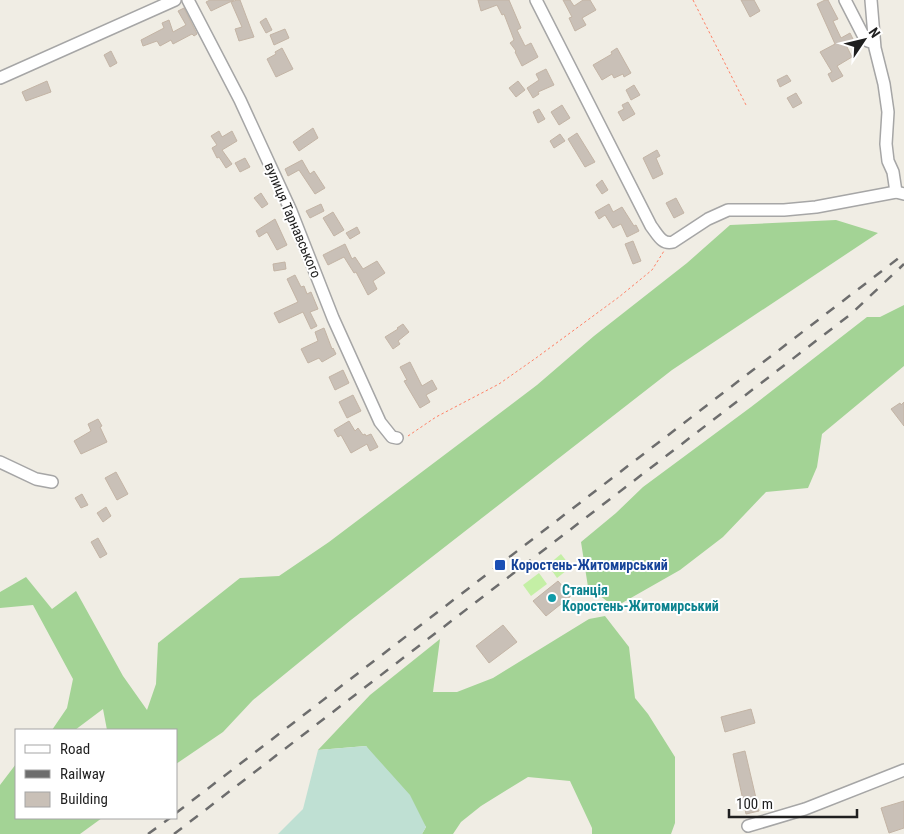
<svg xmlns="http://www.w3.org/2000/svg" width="904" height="834" font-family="'Roboto Condensed',sans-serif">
  <rect width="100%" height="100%" fill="#f0ede4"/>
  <g fill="#c4efa5">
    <path d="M561,554l10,13 -14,11 -9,-13z"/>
    <path d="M539,573l8,11 -16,12 -8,-11z"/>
  </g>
  <g fill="#a3d395">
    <path d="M836,220l42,13 -206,137 -321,250 -98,80 -30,32 -47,32v-34h-69l-4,-21 -28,21h-23l15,-22 6,-29 -40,-74 -33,3v-16l26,-15 26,32 24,-18 47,85 24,34 9,-26 2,-41 82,-65 39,-2 50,-34 208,-157 57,-49 93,-73 43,-38z"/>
    <path d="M904,305v61l-82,68 -5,33 -9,21 -42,4 -43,45 -43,33 -65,37 -27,-20 -7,-45 35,-29 27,-26 108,-80 116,-90h13z"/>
    <path d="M605,616l24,31 6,51 13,16 27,43v66l-4,11h-79v-6l-22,-47 -42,-4 -47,29 -20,16 -8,12h-31l4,-7 -60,-81 -48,4 52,-55 70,-56 -7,53h24l36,-14 96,-59z"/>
    <path d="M16,764v54h86l-22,16h-80v-49z"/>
  </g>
  <path fill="#bfe0d3" d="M366,746l44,49 16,32 -4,7h-144l25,-25 15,-59z"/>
  <g fill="#c9c0b7" stroke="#c3b4a5">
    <path d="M210,0h24l-23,11 -5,-9z"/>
    <path d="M237,0h3l14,37 -15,4 -4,-12 7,-2 -11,-25z"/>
    <path d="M478,0h31l12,28 -4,2 8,16 6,-3 7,14 -16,9 -7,-14 1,-1 -6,-8 4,-3 -10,-26 -2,1 -5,-10 -16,6z"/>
    <path d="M563,0h7l4,6 9,-6h7l6,10 -14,8 4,7 -11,6 -6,-13 3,-1z"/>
    <path d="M741,0h13l6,11 -10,6z"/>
    <path d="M825,0h3l10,19 -5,2 8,17 9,-5 3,6 -8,4 7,14 -15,9 6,10 -11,6 -4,-8 4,-2 -12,-20 15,-8 -18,-40z"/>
    <path d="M184,8l13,26 -3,2 -2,-2 -19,10 -2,-4 -11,6 -3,-5 -14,5 -2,-6 23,-12 -2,-5 7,-3 4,12 13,-7 -8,-14z"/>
    <path d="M266,18l6,12 -6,3 -6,-11z"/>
    <path d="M285,29l4,9 -15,7 -4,-10z"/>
    <path d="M282,48l11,21 -17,8 -9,-18 9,-5 -1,-2z"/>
    <path d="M617,48l14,25 -7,4 -1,-3 -9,4 -2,-4 -10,6 -9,-15 19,-11 -1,-2z"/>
    <path d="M111,51l6,12 -7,4 -6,-12z"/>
    <path d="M546,69l8,16 -16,7 1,2 -6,4 -6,-10 12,-8 -3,-6z"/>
    <path d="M787,75l4,6 -11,6 -3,-7z"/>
    <path d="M47,81l4,11 -25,9 -4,-9z"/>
    <path d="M518,81l7,9 -9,7 -7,-9z"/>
    <path d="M634,85l6,10 -9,5 -5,-10z"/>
    <path d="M796,93l6,10 -9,5 -6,-10z"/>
    <path d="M628,102l7,12 -12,7 -5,-9 6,-3 -2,-4z"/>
    <path d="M562,105l8,13 -11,7 -8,-13z"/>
    <path d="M539,109l6,10 -7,4 -5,-11z"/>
    <path d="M313,128l5,10 -19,13 -6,-9z"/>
    <path d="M219,131l3,6 10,-6 5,10 -15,9 10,14 -6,4 -7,-11 -2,1 -5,-10 5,-3 -6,-9z"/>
    <path d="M577,133l18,29 -10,5 -17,-28z"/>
    <path d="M560,134l5,7 -11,7 -4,-7z"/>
    <path d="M657,150l3,6 -4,2 7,16 -10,5 -10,-21z"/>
    <path d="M245,158l5,9 -10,5 -5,-9z"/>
    <path d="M302,160l8,14 4,-3 11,17 -10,6 -16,-24 -11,6 -3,-7z"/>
    <path d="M602,180l6,10 -6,4 -6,-9z"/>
    <path d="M261,193l7,11 -6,4 -8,-10z"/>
    <path d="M676,198l8,15 -10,5 -8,-15z"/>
    <path d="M321,204l3,7 -14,7 -4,-7z"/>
    <path d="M609,204l4,8 9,-5 12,19 2,-1 3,6 -12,6 -6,-13 -8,4 -8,-13 -6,4 -4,-7z"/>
    <path d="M333,212l11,18 -10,6 -11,-18z"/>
    <path d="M275,219l12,26 -10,5 -10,-18 -8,5 -3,-6z"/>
    <path d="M357,227l3,6 -10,6 -4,-6z"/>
    <path d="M633,241l8,20 -8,3 -8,-20z"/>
    <path d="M345,244l7,15 3,-2 8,12 14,-8 8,12 -12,8 4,8 -9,6 -12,-23 -2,1 -10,-16 -16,8 -5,-10z"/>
    <path d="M285,262l1,7 -12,2 -1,-7z"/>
    <path d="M295,275l6,12 3,-1 3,8 4,-2 7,17 -8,3 7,14 -6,3 -8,-17 -24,11 -5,-10 24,-11 -11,-23z"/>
    <path d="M403,324l6,8 -11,9 2,3 -7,5 -8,-12 13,-8 -1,-1z"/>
    <path d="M324,328l8,21 1,-1 3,6 -14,8 -3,-4 -11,5 -7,-14 17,-8 -3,-9z"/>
    <path d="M410,362l12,24 10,-6 5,9 -11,6 4,7 -10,6 -16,-27 3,-1 -7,-13z"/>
    <path d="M343,370l6,13 -14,7 -6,-13z"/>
    <path d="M353,395l8,16 -14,7 -8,-16z"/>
    <path d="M904,402v24l-13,-17 9,-6 1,2z"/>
    <path d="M98,419l4,7 -2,1 7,15 -26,12 -7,-13 17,-10 -3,-7z"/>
    <path d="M349,421l6,10 3,-3 5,7 2,-1 1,2 5,-2 7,13 -8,4 -3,-7 -16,9 -10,-18 -3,2 -4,-7z"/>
    <path d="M116,472l12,22 -11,6 -12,-22z"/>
    <path d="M82,494l6,11 -7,3 -6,-10z"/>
    <path d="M106,507l5,9 -8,6 -6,-9z"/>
    <path d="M98,538l9,16 -7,4 -9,-16z"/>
    <path d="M558,581l13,15 -25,20 -13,-15z"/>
    <path d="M503,625l14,17 -28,21 -13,-17z"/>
    <path d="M751,709l4,14 -30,9 -4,-15z"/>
    <path d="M745,751l14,60 -13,3 -13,-60z"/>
    <path d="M904,801v27l-15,5 -8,-25z"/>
  </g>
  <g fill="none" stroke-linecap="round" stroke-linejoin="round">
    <defs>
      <g id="minor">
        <path d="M188,0l52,100 51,111 42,107 47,104 12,15 5,1"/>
        <path d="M536,0l115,226c7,9 11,19 22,16l35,-23 20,-9h56l32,-3 80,-15 8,2"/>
        <path d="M845,0l19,37 4,4 6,2"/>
        <path d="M871,0l4,48 9,36 4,28 -2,32 2,17 5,11 3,20"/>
        <path d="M0,78l175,-78"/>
        <path d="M0,462l36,17 16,3"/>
        <path d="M748,826l57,-17 99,-39"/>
      </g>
    </defs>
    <use href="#minor" stroke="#a6a6a6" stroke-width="14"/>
    <g stroke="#ff8166" stroke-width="1" stroke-dasharray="2.5 2.5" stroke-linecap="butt">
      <path d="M693,0l53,105"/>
      <path d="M408,436l28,-19 63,-33 37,-26 83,-61 33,-27 12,-19"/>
    </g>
    <use href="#minor" stroke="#fff" stroke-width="11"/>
    <g stroke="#6d6d6d" stroke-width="2.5" stroke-dasharray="10 10" stroke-linecap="butt">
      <path d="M176,813l728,-559"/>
      <path d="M148,834l22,-16"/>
      <path d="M174,834l677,-520 53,-50"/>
    </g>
  </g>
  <rect fill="#1a4fb4" stroke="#fff" stroke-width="2" x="494" y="559" width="12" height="12" rx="2.5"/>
  <circle fill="#0f9aa8" stroke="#fff" stroke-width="2" cx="552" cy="598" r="5"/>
  <g text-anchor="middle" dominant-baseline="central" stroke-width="4" stroke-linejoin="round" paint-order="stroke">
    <g font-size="14" fill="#1f1f1f" stroke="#fff">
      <text transform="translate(293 220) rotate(67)">вулиця Тарнавського</text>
    </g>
    <g font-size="14" font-weight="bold" fill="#164399" stroke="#fff" text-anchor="start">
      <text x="511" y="565">Коростень-Житомирський</text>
    </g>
    <g font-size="14" font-weight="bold" fill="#0d838f" stroke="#fff" text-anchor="start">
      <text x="562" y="590">Станція<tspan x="562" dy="16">Коростень-Житомирський</tspan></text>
    </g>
  </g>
  <rect x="15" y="729" width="162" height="90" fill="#ffffff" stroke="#a5a5a5"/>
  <rect x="25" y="745" width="25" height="8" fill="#ffffff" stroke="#a5a5a5"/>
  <text x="60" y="754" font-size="15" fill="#1f1f1f">Road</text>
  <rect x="25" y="770" width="25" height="8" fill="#6d6d6d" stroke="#a5a5a5"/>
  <text x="60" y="779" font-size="15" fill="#1f1f1f">Railway</text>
  <rect x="25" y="792" width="25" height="15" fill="#c9c0b7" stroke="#a5a5a5"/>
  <text x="60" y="804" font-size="15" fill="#1f1f1f">Building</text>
  <g transform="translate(864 40) rotate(55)" stroke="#ffffff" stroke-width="4" paint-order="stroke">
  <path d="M0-4L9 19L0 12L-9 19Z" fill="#1f1f1f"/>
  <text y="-8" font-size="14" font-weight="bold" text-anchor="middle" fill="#1f1f1f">N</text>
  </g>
  <path d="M729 809v8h128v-8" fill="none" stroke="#1f1f1f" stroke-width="2.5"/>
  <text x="736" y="809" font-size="15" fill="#1f1f1f" stroke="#ffffff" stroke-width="4" paint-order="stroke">100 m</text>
</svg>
